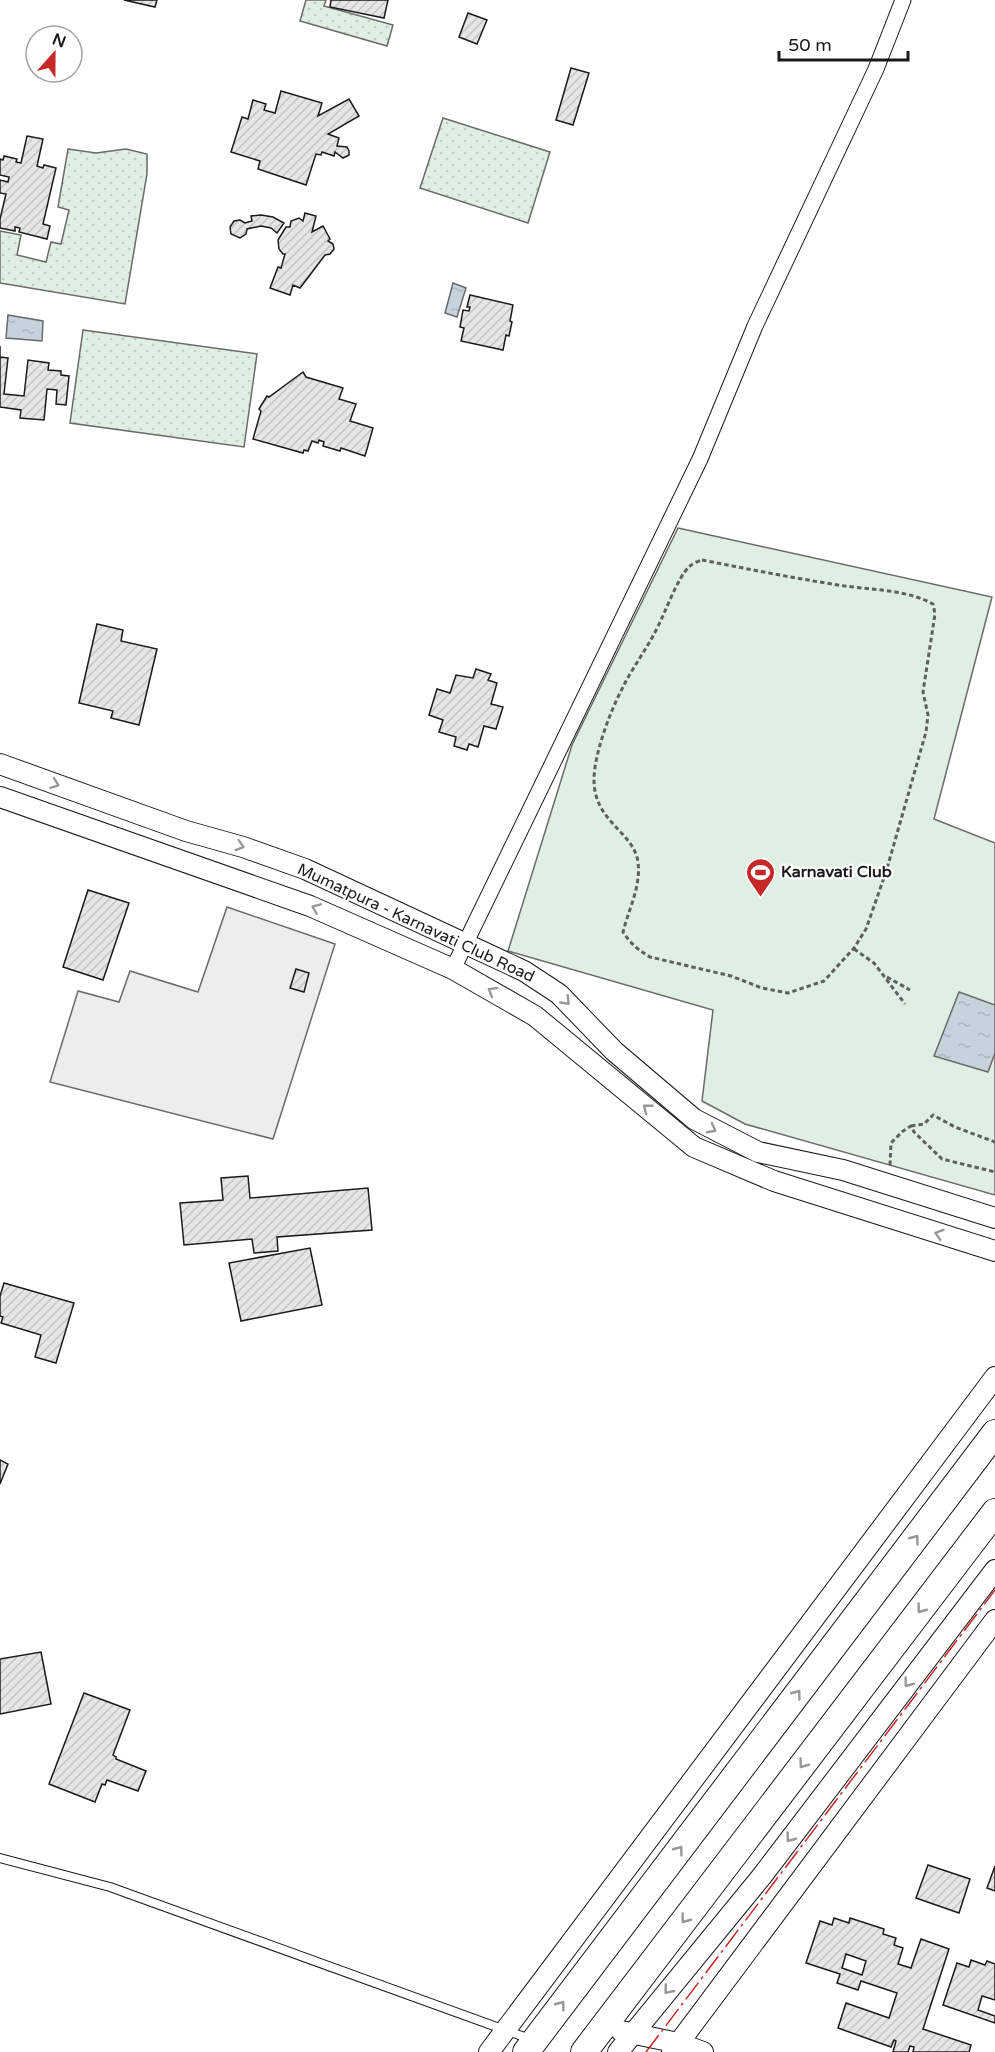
<svg xmlns="http://www.w3.org/2000/svg" width="995" height="2052" font-family="'Varela Round',sans-serif">
  <defs>
    <pattern id="grass-dots" width="8" height="8" patternUnits="userSpaceOnUse" patternTransform="scale(1.5)"><rect width="8" height="8" fill="#e0efe3"/><path d="M2 2h.1M6 6h.1" fill="none" stroke="#c0ccc2" stroke-width="1.8" stroke-linecap="round"/></pattern>
    <pattern id="water-ripples" width="26" height="14" patternUnits="userSpaceOnUse" patternTransform="scale(1.5)"><rect width="26" height="14" fill="#c6d2dc"/><path d="M2 4q2-2 4 0t4 0M15 11q2-2 4 0t4 0" fill="none" stroke="#aab4bc"/></pattern>
    <pattern id="building-hatch" width="6" height="6" patternUnits="userSpaceOnUse" patternTransform="scale(1.5)"><rect width="6" height="6" fill="#e6e6e6"/><path d="M-1 1l2-2M0 6l6-6M5 7l2-2" fill="none" stroke="#c5c5c5"/></pattern>
  </defs>
  <rect width="100%" height="100%" fill="#fff"/>
  <g fill="url(#grass-dots)" stroke="#6a6a6a" stroke-width="1.5">
    <path d="M306,0h20l-2,6 69,19 -6,21 -87,-25z"/>
    <path d="M443,118l107,34 -22,71 -108,-35z"/>
    <path d="M68,149l28,4 30,-4 21,5v20l-22,130 -125,-21v-52l21,4 -4,20 29,7 5,-20 10,2 8,-34 -11,-3z"/>
    <path d="M83,330l174,24 -13,93 -174,-24z"/>
  </g>
  <path fill="#e0efe3" stroke="#6a6a6a" stroke-width="1.5" d="M678,528l314,69 -58,222 61,24v352l-250,-71 -43,-23 11,-91 -205,-59 64,-206z"/>
  <path fill="#ededed" stroke="#6a6a6a" stroke-width="1.5" d="M227,907l108,37 -62,195 -223,-57 28,-91 41,11 11,-31 68,21z"/>
  <g fill="url(#water-ripples)" stroke="#6a6a6a" stroke-width="1.5">
    <path d="M453,283l13,5 -9,29 -12,-4z"/>
    <path d="M8,315l35,6 -1,20 -36,-3z"/>
    <path d="M959,992l36,13v48l-7,19 -54,-16z"/>
  </g>
  <g fill="url(#building-hatch)" stroke="#1a1a1a" stroke-width="1.5" fill-rule="evenodd">
    <path d="M124,0h33l-2,7z"/>
    <path d="M331,0h57l-4,18 -54,-11z"/>
    <path d="M468,13l19,7 -10,24 -18,-7z"/>
    <path d="M571,68l18,5 -16,52 -17,-5z"/>
    <path d="M281,91l41,12 -4,13 31,-17 10,17 -31,18 11,4 -2,8 10,1 2,4v4l-6,3 -8,-6 -1,4 -12,-4 -1,3 -5,-1 -10,31 -48,-16 2,-8 -29,-9 11,-35 6,2 5,-19 13,4 -2,6 11,3z"/>
    <path d="M27,136l16,3 -6,27 6,2 1,-3 12,3 -13,56 7,2 -3,13 -28,-7 1,-4 -5,-1v4l-15,-3v-9l6,-25 -6,-1v-13l8,2 1,-5 -9,-2v-16l3,1 1,-4 13,3 -1,3 5,1z"/>
    <path d="M305,213l11,3 -4,16 11,-6 7,13 -2,2 5,3 1,5 -4,5 -5,1 -25,33 -7,-3 -3,10 -20,-7 8,-21 3,1 4,-14h-2l-4,-5 -1,-9 8,-13h4l1,-6 8,-3 4,3z"/>
    <path d="M261,215l12,2 11,6 -7,10 -6,-5 -10,-2 -14,3 -1,5 -6,4 -9,-4 -1,-7 4,-6 6,-1 5,3 7,-2 -1,-5z"/>
    <path d="M470,295l43,10 -3,16 2,1 -3,14 -3,-1 -3,15 -42,-9 3,-13 -4,-1 3,-17 6,1 1,-4h-3z"/>
    <path d="M0,346v11l8,1 -4,36 20,2 4,-36 21,3 -1,7 13,1v4l8,1 -3,29 -10,-1 1,-14 -10,-1 -3,31 -24,-2 1,-8 -21,-3z"/>
    <path d="M303,372l3,5 37,11 -4,11 17,5 -6,17 23,7 -8,28 -24,-8 -1,3 -17,-5 1,-4 -5,-2 -1,3 -6,-2 -4,10 -4,-1 -1,3 -50,-14 8,-28 -2,-2 8,-13 2,1z"/>
    <path d="M97,624l26,6 -2,11 36,8 -18,76 -28,-7 2,-7 -34,-8z"/>
    <path d="M476,669l15,5 -3,6 9,3 -6,21 12,3 -7,22 -12,-3 -6,21 -9,-3 -2,6 -13,-4 2,-9 -17,-5 4,-12 -14,-5 8,-26 13,4 6,-18 17,3z"/>
    <path d="M88,890l41,13 -26,77 -40,-13z"/>
    <path d="M296,969l13,4 -5,19 -14,-4z"/>
    <path d="M248,1176l2,22 118,-10 4,42 -95,7 1,14 -24,2 -2,-14 -68,6 -4,-42 43,-3 -2,-22z"/>
    <path d="M310,1248l12,57 -81,16 -12,-58z"/>
    <path d="M4,1283l70,20 -18,60 -21,-6 6,-22 -40,-12 2,-6 -3,-1v-20z"/>
    <path d="M0,1460l8,4 -8,20z"/>
    <path d="M41,1652l10,52 -51,10v-55z"/>
    <path d="M84,1693l46,17 -17,45 3,2v2l30,12 -8,20 -31,-11 -2,5 -3,-1 -7,18 -46,-18z"/>
    <path d="M928,1865l42,14 -11,34 -43,-15z"/>
    <path d="M995,1866v25l-8,-3z"/>
    <path d="M834,1918l15,5 1,-5 34,11 -1,5 13,4 -2,7 9,3 -5,16 13,4 10,-29 28,10 -26,80 48,16 -2,7h-56l1,-5 -4,-1 -2,6h-15l3,-11 -2,-1 -3,7 -53,-19 8,-25 43,15 8,-25 -36,-12 -3,9 -21,-7 3,-9 -34,-11 14,-42 12,4zM846,1954l20,7 -4,14 -20,-7z"/>
    <path d="M971,1960l14,5 2,-4 8,3v36l-13,-4 -4,14 17,6v7l-52,-18 14,-42 12,4z"/>
  </g>
  <g fill="none" stroke-linecap="round" stroke-linejoin="round">
    <defs>
      <path id="service" d="M0,1858l110,29 420,152"/>
      <path id="minor" d="M453,969l247,-510 55,-133 121,-257 27,-69"/>
      <g id="tertiary">
        <path d="M0,764l186,67 57,16 62,22 219,102 35,23 55,57 80,68 64,33 85,18 152,48"/>
        <path d="M0,797l310,109 143,63 82,47 159,131 80,34 221,70"/>
        <path d="M621,2031l57,12 25,9"/>
        <path d="M489,2052l506,-675"/>
        <path d="M618,2052l144,-176 233,-306"/>
        <path d="M672,2052l323,-432"/>
      </g>
      <g id="trunk">
        <path d="M526,2052l469,-619"/>
        <path d="M584,2052l411,-540"/>
      </g>
    </defs>
    <use href="#service" stroke="#1a1a1a" stroke-width="10"/>
    <use href="#minor" stroke="#1a1a1a" stroke-width="17"/>
    <use href="#tertiary" stroke="#1a1a1a" stroke-width="22"/>
    <use href="#trunk" stroke="#1a1a1a" stroke-width="28"/>
    <g stroke="#5f5f5f" stroke-width="3" stroke-dasharray="4.5 3" stroke-linecap="butt">
      <path d="M702,560c46,9 91,18 136,25 31,5 68,4 95,19l2,10 -12,78 5,23 -2,17 -40,140 -20,57 -12,19 -30,33 -36,12 -26,-5 -31,-12 -81,-19c-12,-7 -20,-14 -27,-25 6,-24 18,-45 15,-70 -4,-30 -44,-40 -44,-82 0,-26 16,-68 28,-91 9,-19 22,-36 32,-55 10,-17 23,-57 36,-68 3,-3 9,-5 12,-6z"/>
      <path d="M854,949l20,14 31,41"/>
      <path d="M887,977l23,13"/>
      <path d="M911,1126l13,-2 9,-9 22,12 40,15"/>
      <path d="M890,1165l1,-22 12,-12 8,-5 3,6 28,27 53,13"/>
    </g>
    <use href="#service" stroke="#fff" stroke-width="8"/>
    <use href="#minor" stroke="#fff" stroke-width="15"/>
    <use href="#tertiary" stroke="#fff" stroke-width="20"/>
    <use href="#trunk" stroke="#fff" stroke-width="26"/>
    <path stroke="#c62828" stroke-width="1.5" stroke-dasharray="21 4.5 3 4.5" stroke-linecap="butt" d="M646,2052l349,-462"/>
  </g>
  <defs><path id="oneway-chevron" d="M-2-3.5L2.5 0L-2 3.5" fill="none" stroke-width="1.6" stroke-linecap="round" stroke-linejoin="round" transform="scale(1.5)"/></defs>
  <g stroke="#989898">
    <use href="#oneway-chevron" transform="translate(55 784) rotate(20)"/>
    <use href="#oneway-chevron" transform="translate(240 846) rotate(17)"/>
    <use href="#oneway-chevron" transform="translate(316 908) rotate(-157)"/>
    <use href="#oneway-chevron" transform="translate(492 991) rotate(-150)"/>
    <use href="#oneway-chevron" transform="translate(566 1001) rotate(46)"/>
    <use href="#oneway-chevron" transform="translate(647 1108) rotate(-141)"/>
    <use href="#oneway-chevron" transform="translate(712 1129) rotate(28)"/>
    <use href="#oneway-chevron" transform="translate(939 1234) rotate(-162)"/>
    <use href="#oneway-chevron" transform="translate(915 1539) rotate(-53)"/>
    <use href="#oneway-chevron" transform="translate(921 1609) rotate(127)"/>
    <use href="#oneway-chevron" transform="translate(908 1683) rotate(127)"/>
    <use href="#oneway-chevron" transform="translate(797 1694) rotate(-53)"/>
    <use href="#oneway-chevron" transform="translate(803 1764) rotate(127)"/>
    <use href="#oneway-chevron" transform="translate(790 1838) rotate(127)"/>
    <use href="#oneway-chevron" transform="translate(679 1850) rotate(-53)"/>
    <use href="#oneway-chevron" transform="translate(685 1919) rotate(127)"/>
    <use href="#oneway-chevron" transform="translate(668 1990) rotate(129)"/>
    <use href="#oneway-chevron" transform="translate(561 2005) rotate(-53)"/>
  </g>
  <defs>
    <symbol id="stadium-pin" viewBox="-11 -11 22 30"><path d="M0 17L-7.5 6A9.5 9.5 0 1 1 7.5 6Z" fill="#c62828" stroke="#fff"/><path d="M0-5a6.5 5 0 1 0 0 10a6.5 5 0 1 0 0-10ZM-3.5-1.8h7v3.6h-7Z" fill="#fff"/></symbol>
  </defs>
  <g fill-rule="evenodd">
    <use href="#stadium-pin" x="744" y="856" width="33" height="45"/>
  </g>
  <g text-anchor="middle" dominant-baseline="central" stroke-width="4.5" stroke-linejoin="round" paint-order="stroke">
    <g font-size="16" font-weight="bold" fill="#1a1a1a" stroke="#fff" text-anchor="start">
      <text x="781" y="872">Karnavati Club</text>
    </g>
    <g font-size="16" fill="#1a1a1a" stroke="#fff">
      <text transform="translate(416 923) rotate(25)">Mumatpura - Karnavati Club Road</text>
    </g>
  </g>
  <g transform="translate(54 54) rotate(21)"><circle r="28" fill="#ffffff" stroke="#a3a3a3" stroke-width="1.5"/>
  <path d="M0-4.5L10 22L0 15L-10 22Z" fill="#c62828"/>
  <text y="-9" font-size="16" font-weight="bold" text-anchor="middle" fill="#1a1a1a">N</text>
  </g>
  <path d="M779 51v9h129v-9" fill="none" stroke="#1a1a1a" stroke-width="3"/>
  <text x="788" y="51" font-size="18" fill="#1a1a1a" stroke="#ffffff" stroke-width="4.5" paint-order="stroke">50 m</text>
</svg>
